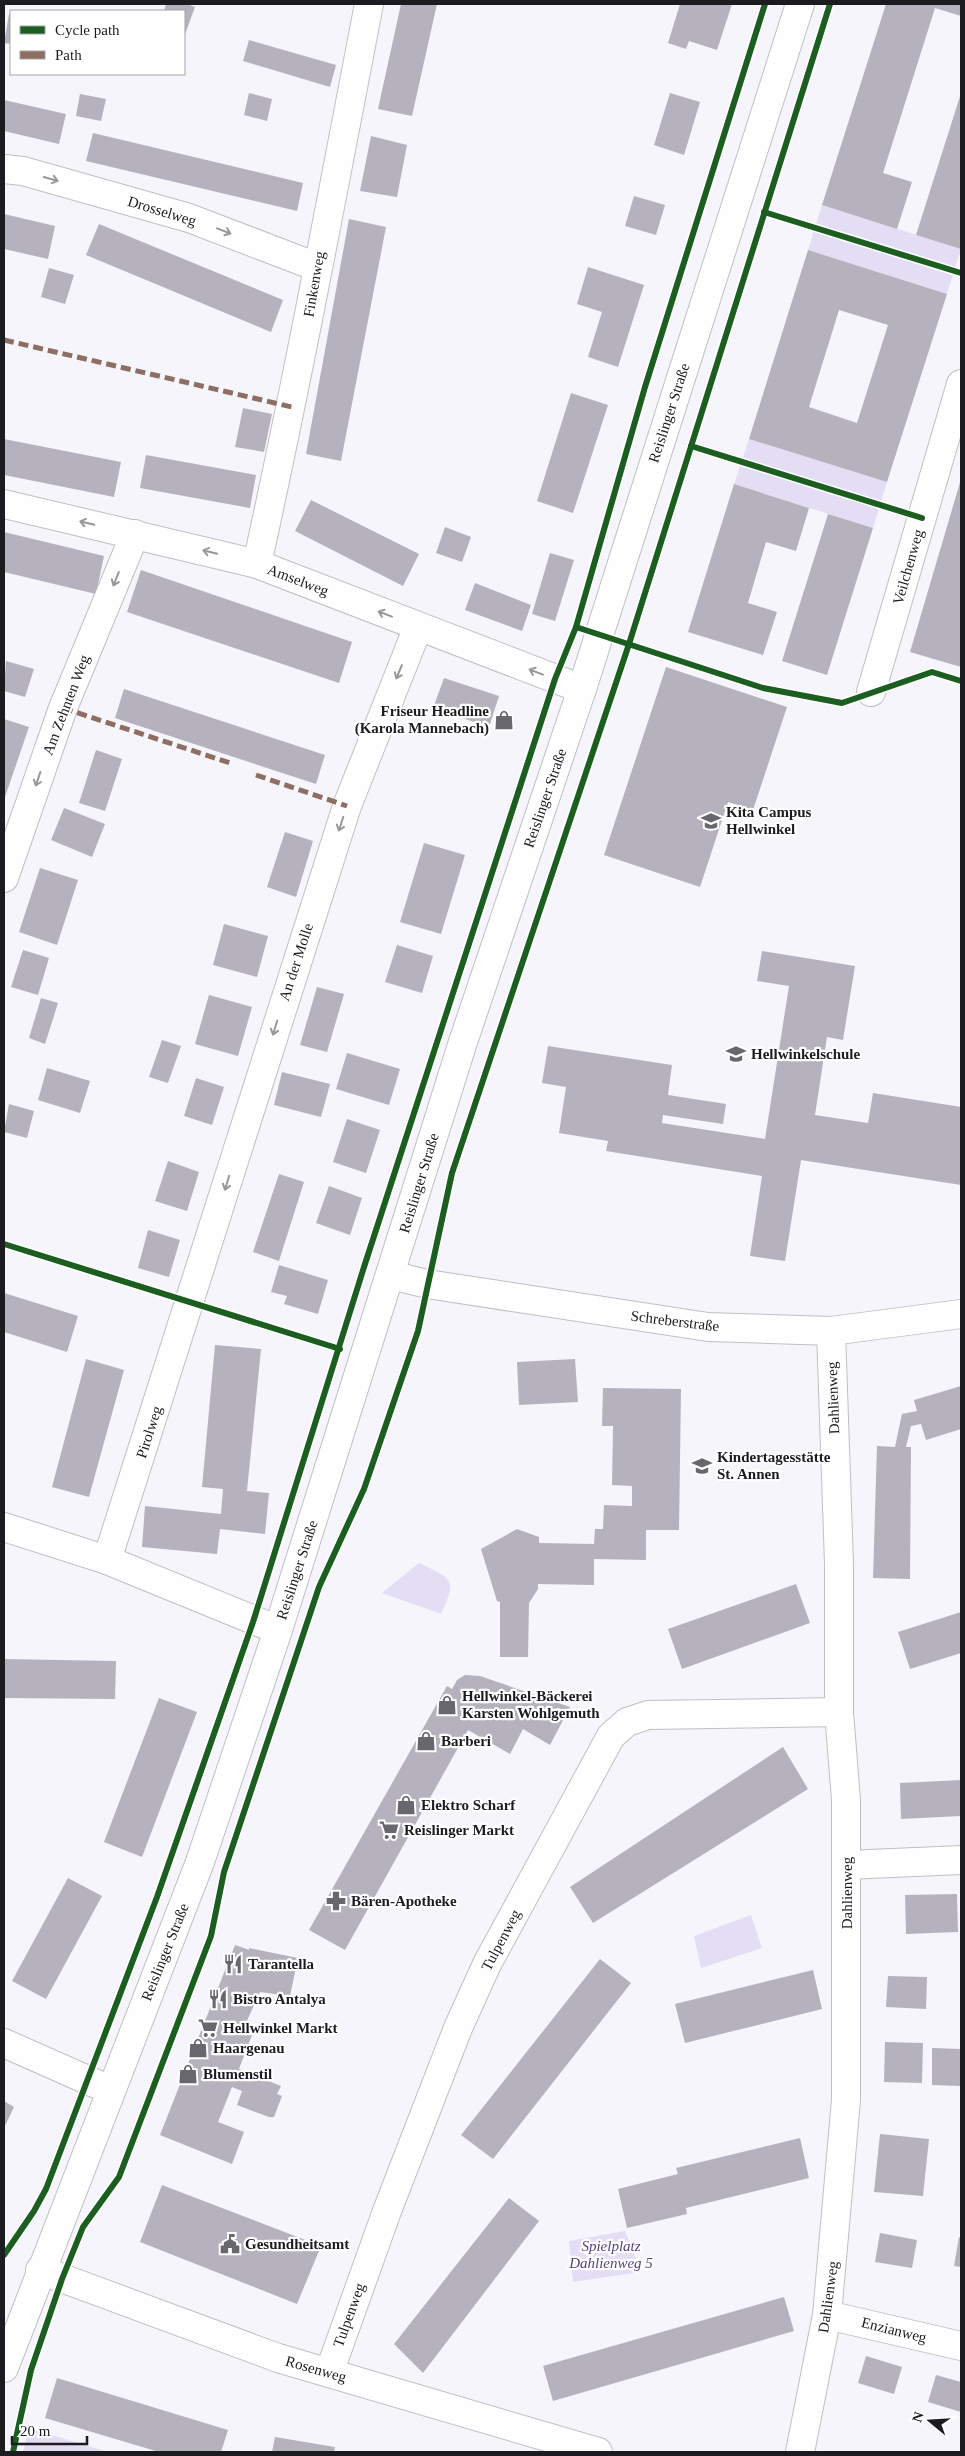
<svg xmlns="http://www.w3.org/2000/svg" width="965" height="2456" font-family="'Times New Roman',serif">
  <rect width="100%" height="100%" fill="#f6f5fb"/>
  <g fill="#e3def4">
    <path d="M822,205l139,44 -14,45 -139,-44z"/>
    <path d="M749,439l138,43 -14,46 -139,-44z"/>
    <path d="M419,1563c33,16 39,15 22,51l-59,-21z"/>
    <path d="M751,1915l11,33 -61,20 -7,-32z"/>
    <path d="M625,2231l16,41 -68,10 -4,-41z"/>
    <path d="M29,2428l79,24h-85z"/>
  </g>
  <g fill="#b5b2bd" fill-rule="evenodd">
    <path d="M166,4h21l8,3 -11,30v-26h-20z"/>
    <path d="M401,4h36l-25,112 -34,-7z"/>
    <path d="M680,4h52l-15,46 -28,-9 -3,8 -18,-6z"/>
    <path d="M886,4h75v12l-26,-8 -52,165 29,9 -15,47 -75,-24z"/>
    <path d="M9,14l2,1v29l-7,-1z"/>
    <path d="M249,40l87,25 -6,22 -87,-26z"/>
    <path d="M249,93l23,6 -5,22 -23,-6z"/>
    <path d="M670,93l30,9 -16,53 -30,-10z"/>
    <path d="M961,93v156l-45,-14z"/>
    <path d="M80,94l26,5 -5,22 -25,-5z"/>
    <path d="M4,100l62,14 -7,30 -55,-13z"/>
    <path d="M93,133l210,50 -6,28 -211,-50z"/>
    <path d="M371,136l36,9 -10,52 -37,-6z"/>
    <path d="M634,196l31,9 -9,30 -31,-9z"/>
    <path d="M4,214l51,12 -7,33 -44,-10z"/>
    <path d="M349,219l37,8 -45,234 -35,-7z"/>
    <path d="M99,224l184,76 -12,32 -185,-77z"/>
    <path d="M808,250l139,44 -60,188 -138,-43zM839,310l49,15 -31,98 -48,-16z"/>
    <path d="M588,267l56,18 -26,82 -30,-10 14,-45 -25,-8z"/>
    <path d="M49,268l25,7 -9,29 -24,-7z"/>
    <path d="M571,393l37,12 -35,108 -36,-12z"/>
    <path d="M243,408l29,6 -8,38 -29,-5z"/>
    <path d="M4,439l117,23 -7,35 -110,-22z"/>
    <path d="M146,455l110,20 -6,33 -110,-20z"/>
    <path d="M961,479v188l-51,-15z"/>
    <path d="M734,484l75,24 -13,43 -30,-9 -18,61 29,9 -14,43 -75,-23z"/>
    <path d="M311,500l108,54 -16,32 -108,-55z"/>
    <path d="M828,514l45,14 -46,147 -45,-14z"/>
    <path d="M445,527l26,10 -9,25 -26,-9z"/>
    <path d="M4,532l100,24 -8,38 -92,-22z"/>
    <path d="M550,553l24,7 -19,61 -23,-7z"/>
    <path d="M141,570l211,72 -13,41 -212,-71z"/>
    <path d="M475,583l56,22 -9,26 -57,-21z"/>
    <path d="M6,661l28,8 -9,28 -21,-6z"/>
    <path d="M666,667l121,40 -34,103 -25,-8 -28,85 -96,-32z"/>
    <path d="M444,678l55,18 -10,31 -56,-19z"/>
    <path d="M124,689l201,66 -9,29 -201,-66z"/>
    <path d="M4,719l25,8 -25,73z"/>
    <path d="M96,750l26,9 -17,52 -26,-8z"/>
    <path d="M64,808l41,16 -13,33 -41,-17z"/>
    <path d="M285,832l28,9 -17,56 -29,-10z"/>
    <path d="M424,843l41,12 -24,79 -41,-12z"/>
    <path d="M40,868l38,12 -21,65 -38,-13z"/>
    <path d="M224,924l44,12 -11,41 -44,-12z"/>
    <path d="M397,945l36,11 -11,37 -37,-11z"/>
    <path d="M23,950l26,8 -11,37 -27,-8z"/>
    <path d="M762,951l93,15 -12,74 -16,-3 -12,78 53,8 5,-30 88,14v78l-160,-25 -16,101 -35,-5 12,-80 -156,-25 2,-10 -49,-8 7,-46 -24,-4 6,-37 124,19 -4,30 58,9 -3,20 -60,-9 -1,8 103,16 24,-153 -32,-5z"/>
    <path d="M317,987l27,7 -17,58 -27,-7z"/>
    <path d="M209,995l43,12 -14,49 -43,-12z"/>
    <path d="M41,998l17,5 -13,41 -16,-6z"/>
    <path d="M162,1040l19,6 -13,37 -19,-6z"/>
    <path d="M347,1053l53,16 -11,36 -53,-16z"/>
    <path d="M47,1068l43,13 -10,32 -42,-13z"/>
    <path d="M282,1072l48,12 -9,33 -47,-12z"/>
    <path d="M196,1078l28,9 -12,38 -28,-9z"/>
    <path d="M9,1104l25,7 -7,27 -23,-6z"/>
    <path d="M347,1119l33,11 -14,43 -33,-11z"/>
    <path d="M168,1161l31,11 -12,39 -32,-10z"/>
    <path d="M279,1174l25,8 -25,79 -26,-9z"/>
    <path d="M329,1186l33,12 -12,37 -34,-12z"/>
    <path d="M148,1230l32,10 -11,37 -31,-9z"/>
    <path d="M279,1265l49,15 -10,34 -34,-10 3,-8 -16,-4z"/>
    <path d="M4,1293l74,23 -11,36 -63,-20z"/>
    <path d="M215,1345l46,4 -14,142 22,2 -4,41 -45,-5 -3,25 -75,-7 3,-41 76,8 2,-25 -21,-2z"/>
    <path d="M86,1359l38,11 -35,127 -37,-10z"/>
    <path d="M575,1359l3,43 -59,3 -2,-43z"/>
    <path d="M961,1386v43l-35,11 -5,-16 -10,2 -5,21h5l-1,132 -37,-1 4,-132 18,1 7,-33 15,-3 -3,-11z"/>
    <path d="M603,1388l78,1 -2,141h-33v30l-52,-1v26l-56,-1v5l-9,14 -1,54h-28v-55l-3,-1 -16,-52 36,-20 22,8v6l55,1 1,-15h8l1,-24 28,1v-20l-20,-1 1,-59h-11z"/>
    <path d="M796,1584l14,39 -128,46 -14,-40z"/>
    <path d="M961,1612v41l-51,16 -12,-37z"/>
    <path d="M4,1659l112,2 -1,38 -111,-1z"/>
    <path d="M465,1675l15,1 90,31 -20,38 -27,-16 -13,25 -42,-24 -123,220 -36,-20 138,-244 5,3 5,-9z"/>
    <path d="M159,1698l38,14 -55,145 -38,-15z"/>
    <path d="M783,1747l25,42 -215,134 -23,-36z"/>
    <path d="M961,1780v36l-60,3 -1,-36z"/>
    <path d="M68,1878l34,18 -56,103 -34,-18z"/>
    <path d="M957,1894l1,38 -52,2 -1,-39z"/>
    <path d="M235,1945l14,5v-2l49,10 -8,38 -30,-4 -14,31 9,4 -16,42 42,17 -4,8 5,2 -8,21h-5l-32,-12 5,-14 -10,-4 -14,35 26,10 -12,32 -72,-29z"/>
    <path d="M600,1959l31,24 -138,176 -32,-24z"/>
    <path d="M813,1970l9,39 -137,34 -10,-39z"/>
    <path d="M888,1976l39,1 -1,32 -40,-2z"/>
    <path d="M885,2042l38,1 -1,40 -38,-1z"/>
    <path d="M932,2048l29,1v37l-29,-1z"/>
    <path d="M4,2101l10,6 -10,21z"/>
    <path d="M880,2134l49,5 -6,57 -49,-4z"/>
    <path d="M800,2138l9,40 -123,30 1,6 -60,14 -9,-39 60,-15 -2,-6z"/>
    <path d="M162,2185l159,61 -24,58 -157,-62z"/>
    <path d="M509,2198l30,23 -116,152 -29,-29z"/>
    <path d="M880,2233l37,7 -5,28 -37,-6z"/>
    <path d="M959,2237l2,1v29l-7,-1z"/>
    <path d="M784,2297l10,34 -241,70 -10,-35z"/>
    <path d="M866,2356l36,11 -8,27 -36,-11z"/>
    <path d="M936,2375l25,7v30l-33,-10z"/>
    <path d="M57,2378l171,52 -7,22h-62l-114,-34z"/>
    <path d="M275,2437l60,10 -1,5h-62z"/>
  </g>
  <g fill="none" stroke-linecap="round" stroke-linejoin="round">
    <defs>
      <g id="minor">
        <path d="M4,169l19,2 166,47 128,49"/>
        <path d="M4,504l253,60 325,125"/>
        <path d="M257,564c41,-186 76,-373 112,-560"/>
        <path d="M871,692l90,-308"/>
        <path d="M4,878l59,-170 72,-174"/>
        <path d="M391,1275l36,9 281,43 123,4 130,-17"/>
        <path d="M4,1527l103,33 171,70"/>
        <path d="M107,1560l240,-754 71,-179"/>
        <path d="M847,1865l114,-5"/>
        <path d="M4,2043l106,47"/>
        <path d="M40,2270l238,88 320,94"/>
        <path d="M827,2315l134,31"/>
        <path d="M4,2368l196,-506 78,-232 184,-585 120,-356 218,-685"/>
        <path d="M329,2373l58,-162 71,-183 29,-64 124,-228 16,-14 21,-7 191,-3"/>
        <path d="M800,2452l27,-137 19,-215v-300l-7,-88v-148l-8,-233"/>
      </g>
    </defs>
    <use href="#minor" stroke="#c0bfc4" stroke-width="30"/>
    <use href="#minor" stroke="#fefefe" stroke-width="28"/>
    <g stroke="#8d6e63" stroke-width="5" stroke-dasharray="10 5" stroke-linecap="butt">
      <path d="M4,340l288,67"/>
      <path d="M63,708l167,55"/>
      <path d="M256,775l91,31"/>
    </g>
    <defs>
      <g id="cycleway">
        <path d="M764,212l197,61"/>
        <path d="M691,446l231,72"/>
        <path d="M576,627l187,61 79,15 90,-31 29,9"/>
        <path d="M4,1244l336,105"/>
        <path d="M4,2255l30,-44 12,-22 111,-292 96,-275 111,-355 191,-588 21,-52 69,-240 120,-383"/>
        <path d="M13,2452l18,-82 31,-91 21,-52 36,-50 92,-241 13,-64 95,-285 45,-98 54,-158 34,-158 177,-529 201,-640"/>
      </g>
    </defs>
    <use href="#cycleway" stroke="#fff" stroke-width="9"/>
    <use href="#cycleway" stroke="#1b5e20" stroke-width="6"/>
  </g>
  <defs><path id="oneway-shaft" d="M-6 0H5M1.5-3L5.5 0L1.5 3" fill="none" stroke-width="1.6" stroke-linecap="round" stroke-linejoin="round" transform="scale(1.25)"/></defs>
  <g stroke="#98989a">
    <use href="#oneway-shaft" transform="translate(51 179) rotate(16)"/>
    <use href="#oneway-shaft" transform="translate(224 231) rotate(21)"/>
    <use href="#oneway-shaft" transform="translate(87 523) rotate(-167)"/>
    <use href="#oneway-shaft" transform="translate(210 552) rotate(-166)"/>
    <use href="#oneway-shaft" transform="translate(116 579) rotate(112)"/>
    <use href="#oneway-shaft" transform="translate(385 614) rotate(-159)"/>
    <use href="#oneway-shaft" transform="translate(399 672) rotate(113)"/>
    <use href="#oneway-shaft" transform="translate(536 672) rotate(-159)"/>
    <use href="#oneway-shaft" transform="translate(38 779) rotate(109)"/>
    <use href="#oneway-shaft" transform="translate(341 824) rotate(108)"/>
    <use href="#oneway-shaft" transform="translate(275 1028) rotate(107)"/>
    <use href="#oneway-shaft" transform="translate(227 1183) rotate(107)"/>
  </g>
  <defs>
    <symbol id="shop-bare" viewBox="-9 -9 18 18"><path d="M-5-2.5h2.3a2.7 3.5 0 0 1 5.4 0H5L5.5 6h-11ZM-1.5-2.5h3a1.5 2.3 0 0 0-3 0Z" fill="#68676d" stroke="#fff" stroke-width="2.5" paint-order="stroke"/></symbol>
    <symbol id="school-bare" viewBox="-9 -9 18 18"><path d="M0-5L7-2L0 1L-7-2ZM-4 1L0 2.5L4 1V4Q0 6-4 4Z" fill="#68676d" stroke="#fff" stroke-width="2.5" paint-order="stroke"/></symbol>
    <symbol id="supermarket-bare" viewBox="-9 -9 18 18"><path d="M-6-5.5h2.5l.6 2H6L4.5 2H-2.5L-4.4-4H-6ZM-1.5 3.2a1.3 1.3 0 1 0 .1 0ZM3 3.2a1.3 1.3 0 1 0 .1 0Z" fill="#68676d" stroke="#fff" stroke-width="2.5" paint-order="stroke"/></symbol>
    <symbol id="pharmacy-bare" viewBox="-9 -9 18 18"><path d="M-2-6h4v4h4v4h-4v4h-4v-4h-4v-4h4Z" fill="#68676d" stroke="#fff" stroke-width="2.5" paint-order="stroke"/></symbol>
    <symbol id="restaurant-bare" viewBox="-9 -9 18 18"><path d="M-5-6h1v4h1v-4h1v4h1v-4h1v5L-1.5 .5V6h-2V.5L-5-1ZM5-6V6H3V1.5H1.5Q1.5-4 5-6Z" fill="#68676d" stroke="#fff" stroke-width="2.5" paint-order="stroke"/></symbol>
    <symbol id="civic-bare" viewBox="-9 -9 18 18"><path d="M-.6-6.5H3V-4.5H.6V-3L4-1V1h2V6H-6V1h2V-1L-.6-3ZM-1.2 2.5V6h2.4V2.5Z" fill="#68676d" stroke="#fff" stroke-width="2.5" paint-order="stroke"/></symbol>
  </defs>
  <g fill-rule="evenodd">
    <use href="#shop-bare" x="490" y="706" width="28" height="28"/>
    <use href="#school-bare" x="697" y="807" width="28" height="28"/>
    <use href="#school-bare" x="722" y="1040" width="28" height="28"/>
    <use href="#school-bare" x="688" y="1452" width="28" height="28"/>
    <use href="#shop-bare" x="433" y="1691" width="28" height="28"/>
    <use href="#shop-bare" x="412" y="1727" width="28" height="28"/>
    <use href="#shop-bare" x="392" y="1791" width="28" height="28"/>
    <use href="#supermarket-bare" x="375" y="1816" width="28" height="28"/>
    <use href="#pharmacy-bare" x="322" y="1887" width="28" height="28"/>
    <use href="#restaurant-bare" x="219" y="1950" width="28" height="28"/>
    <use href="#restaurant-bare" x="204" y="1985" width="28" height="28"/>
    <use href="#supermarket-bare" x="194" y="2014" width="28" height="28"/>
    <use href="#shop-bare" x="184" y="2034" width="28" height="28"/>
    <use href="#shop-bare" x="174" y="2060" width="28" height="28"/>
    <use href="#civic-bare" x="216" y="2230" width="28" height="28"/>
  </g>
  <g text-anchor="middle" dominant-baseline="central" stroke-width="4.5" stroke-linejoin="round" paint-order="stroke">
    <g font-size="15" fill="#1c1b20" stroke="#fff">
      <text transform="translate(162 211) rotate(17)">Drosselweg</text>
      <text transform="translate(314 284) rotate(-80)">Finkenweg</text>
      <text transform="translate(669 413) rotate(-72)">Reislinger Straße</text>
      <text transform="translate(908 567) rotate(-74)">Veilchenweg</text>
      <text transform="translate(298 580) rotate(21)">Amselweg</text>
      <text transform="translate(66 705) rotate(-69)">Am Zehnten Weg</text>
      <text transform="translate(545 798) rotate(-71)">Reislinger Straße</text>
      <text transform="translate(296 962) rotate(-72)">An der Molle</text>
      <text transform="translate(419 1183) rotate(-73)">Reislinger Straße</text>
      <text transform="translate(675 1321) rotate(7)">Schreberstraße</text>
      <text transform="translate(833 1398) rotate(-92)">Dahlienweg</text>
      <text transform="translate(149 1432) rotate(-72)">Pirolweg</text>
      <text transform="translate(297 1570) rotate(-72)">Reislinger Straße</text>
      <text transform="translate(847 1893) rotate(-90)">Dahlienweg</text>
      <text transform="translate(501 1940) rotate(-62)">Tulpenweg</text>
      <text transform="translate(165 1952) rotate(-68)">Reislinger Straße</text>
      <text transform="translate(828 2297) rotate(-82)">Dahlienweg</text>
      <text transform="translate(349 2315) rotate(-70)">Tulpenweg</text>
      <text transform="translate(894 2330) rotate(14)">Enzianweg</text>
      <text transform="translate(316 2369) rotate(16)">Rosenweg</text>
    </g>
    <g font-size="15" font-weight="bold" fill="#1c1b20" stroke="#fff" text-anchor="start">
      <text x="489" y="711" text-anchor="end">Friseur Headline<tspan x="489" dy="17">(Karola Mannebach)</tspan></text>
      <text x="726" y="812">Kita Campus<tspan x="726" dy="17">Hellwinkel</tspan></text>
      <text x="751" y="1054">Hellwinkelschule</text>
      <text x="717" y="1457">Kindertagesstätte<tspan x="717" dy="17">St. Annen</tspan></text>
      <text x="462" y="1696">Hellwinkel-Bäckerei<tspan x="462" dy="17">Karsten Wohlgemuth</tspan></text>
      <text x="441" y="1741">Barberi</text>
      <text x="421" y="1805">Elektro Scharf</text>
      <text x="404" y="1830">Reislinger Markt</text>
      <text x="351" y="1901">Bären-Apotheke</text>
      <text x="248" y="1964">Tarantella</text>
      <text x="233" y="1999">Bistro Antalya</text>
      <text x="223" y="2028">Hellwinkel Markt</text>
      <text x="213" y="2048">Haargenau</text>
      <text x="203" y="2074">Blumenstil</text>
      <text x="245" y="2244">Gesundheitsamt</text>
    </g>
    <g font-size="15" font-style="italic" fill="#55447f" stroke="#fff">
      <text x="611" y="2246">Spielplatz<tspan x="611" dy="17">Dahlienweg 5</tspan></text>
    </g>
  </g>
  <rect width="965" height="2456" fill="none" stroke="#1c1b20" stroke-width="10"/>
  <rect x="10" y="10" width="175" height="65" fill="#ffffff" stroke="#a4a4a6"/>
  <rect x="20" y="26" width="25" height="8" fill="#1b5e20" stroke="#a4a4a6"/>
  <text x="55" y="35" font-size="15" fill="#1c1b20">Cycle path</text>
  <rect x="20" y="51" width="25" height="8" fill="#8d6e63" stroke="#a4a4a6"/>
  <text x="55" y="60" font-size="15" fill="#1c1b20">Path</text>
  <g transform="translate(930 2421) rotate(288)" stroke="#ffffff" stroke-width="4" paint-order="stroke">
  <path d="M0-4L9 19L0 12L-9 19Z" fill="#1c1b20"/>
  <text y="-8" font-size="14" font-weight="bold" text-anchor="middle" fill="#1c1b20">N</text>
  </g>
  <path d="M12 2436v8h75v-8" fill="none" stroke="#1c1b20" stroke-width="2.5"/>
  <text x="20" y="2436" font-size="15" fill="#1c1b20" stroke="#ffffff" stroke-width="4" paint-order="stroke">20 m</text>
</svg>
